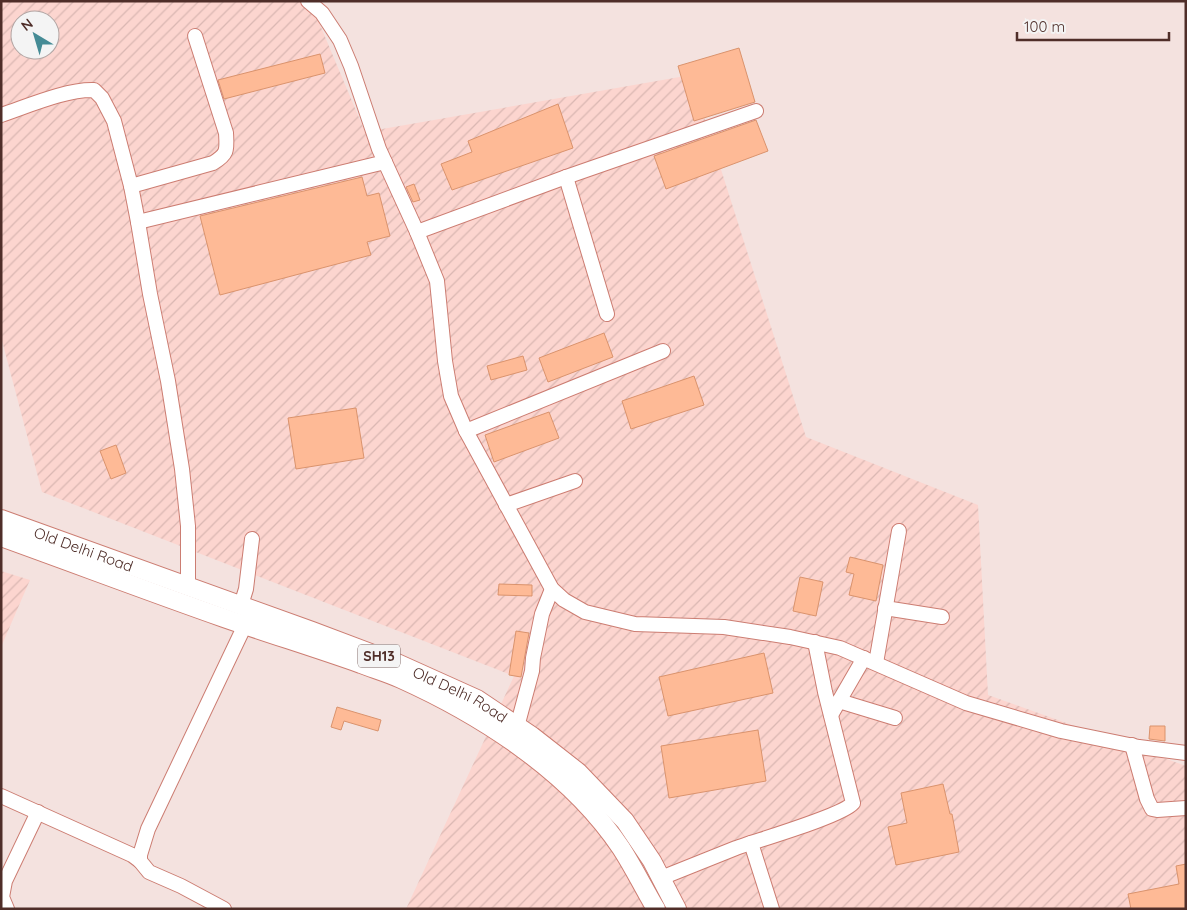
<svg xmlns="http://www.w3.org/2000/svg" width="1187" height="910" font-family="Quicksand,sans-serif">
  <defs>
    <pattern id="industrial-furrows" width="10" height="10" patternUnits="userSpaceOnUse" patternTransform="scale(1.25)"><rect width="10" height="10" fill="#fcd5cf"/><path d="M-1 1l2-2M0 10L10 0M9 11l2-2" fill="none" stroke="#dab7b2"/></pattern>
  </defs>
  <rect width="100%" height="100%" fill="#f4e2df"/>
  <g fill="url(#industrial-furrows)" fill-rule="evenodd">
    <path d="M1,1h309l55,131 326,-57 115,362 172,68 10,190 198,71v143h-780l108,-233 -472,-184 -41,-155zM20,20h30v30h-30z"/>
    <path d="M1,571l29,9 -29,67z"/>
  </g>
  <g fill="#feba96" stroke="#da936d">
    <path d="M739,48l16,54 -61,19 -16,-55z"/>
    <path d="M320,54l5,19 -101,26 -6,-19z"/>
    <path d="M558,104l15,44 -121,42 -11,-26 31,-12 -4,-11z"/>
    <path d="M756,120l12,31 -102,38 -12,-33z"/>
    <path d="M362,177l5,19 12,-3 11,43 -23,6 4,13 -151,40 -20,-79z"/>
    <path d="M414,184l6,16 -7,2 -7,-15z"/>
    <path d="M604,333l9,24 -65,25 -9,-24z"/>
    <path d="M523,356l4,14 -36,10 -4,-14z"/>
    <path d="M694,376l10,29 -73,24 -9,-28z"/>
    <path d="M356,408l8,50 -68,11 -8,-51z"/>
    <path d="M549,412l10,26 -65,24 -9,-27z"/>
    <path d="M116,445l10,28 -15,6 -11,-28z"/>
    <path d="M850,557l33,8 -7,36 -27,-6 5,-21 -8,-2z"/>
    <path d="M800,577l23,5 -7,34 -23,-5z"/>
    <path d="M499,584l33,1v11l-34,-1z"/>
    <path d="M516,631l13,2 -8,44 -12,-2z"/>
    <path d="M764,653l9,40 -105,23 -9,-39z"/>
    <path d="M337,707l44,13 -3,11 -34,-10 -3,9 -10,-3z"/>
    <path d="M1150,726h15v15l-16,-2z"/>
    <path d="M758,730l8,51 -97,17 -8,-52z"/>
    <path d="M943,784l7,30h2l7,38 -63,13 -8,-38 19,-4 -6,-30z"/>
    <path d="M1186,864v45h-55l-3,-15 51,-10 -3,-18z"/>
  </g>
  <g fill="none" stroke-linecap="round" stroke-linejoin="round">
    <defs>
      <g id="minor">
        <path d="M308,1l14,12 18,27 11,26 28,83 38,83 20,49 8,80 6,35 15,35 86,158 12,11 21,12 50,12 89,3 66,10 50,11 126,55 95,28 78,16 47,6"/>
        <path d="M1,115c27,-9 66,-26 93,-25l8,8 12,23 17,65 7,36 12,72 18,87 14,88 6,57v60"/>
        <path d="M566,177l41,137"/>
        <path d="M131,186l82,-23c15,-9 14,-13 13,-30l-31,-97"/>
        <path d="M138,222l247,-60"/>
        <path d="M417,232l149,-55 190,-66"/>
        <path d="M466,431l197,-80"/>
        <path d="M506,505l69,-24"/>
        <path d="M241,605l5,-16 6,-50"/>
        <path d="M885,608l57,9"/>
        <path d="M876,663l23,-132"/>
        <path d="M839,701l56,17"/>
        <path d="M831,715l33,-57"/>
        <path d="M517,727l15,-56 1,-13 9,-44 10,-25"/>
        <path d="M1132,745l15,54 5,10 5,1 29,-2"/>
        <path d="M1,796l131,59 8,6"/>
        <path d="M751,843l21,66"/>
        <path d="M661,878c25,-10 50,-20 75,-30 22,-8 106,-32 117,-45l-28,-111 -10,-50"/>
        <path d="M7,909l-5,-12 3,-16 33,-69"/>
        <path d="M224,909l-43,-23 -32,-14 -9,-11v-6l8,-26 97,-204"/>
      </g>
      <g id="major">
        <path id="s1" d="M1,519l311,112 85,32 80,36 55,37 46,36 47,49 27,40 25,48"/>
        <path d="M1,537c75,27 149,55 223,81 46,16 92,30 137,46 13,5 27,9 40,15 82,37 169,93 220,169 13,20 23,41 35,61"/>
      </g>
    </defs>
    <use href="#minor" stroke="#cc7d72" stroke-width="16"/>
    <use href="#major" stroke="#cc7d72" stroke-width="20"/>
    <use href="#minor" stroke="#fff" stroke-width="14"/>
    <use href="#major" stroke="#fff" stroke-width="18"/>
  </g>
  <g text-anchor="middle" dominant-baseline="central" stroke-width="4" stroke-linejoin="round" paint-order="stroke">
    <rect fill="#f4f4f4" stroke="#806966" stroke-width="1" x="358" y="644.5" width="42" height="23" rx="4"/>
    <g font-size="14" font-weight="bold" fill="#4f2e29">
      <text x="379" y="656">SH13</text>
    </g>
    <g font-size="15" fill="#4f2e29" stroke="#f4f4f4">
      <text stroke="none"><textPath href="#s1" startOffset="88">Old Delhi Road</textPath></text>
      <text stroke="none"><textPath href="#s1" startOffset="492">Old Delhi Road</textPath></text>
    </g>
  </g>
  <rect width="1187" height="910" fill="none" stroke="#4f2e29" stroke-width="5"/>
  <g transform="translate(35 35) rotate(322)"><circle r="24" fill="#f4f4f4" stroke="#b2a5a3"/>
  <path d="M0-4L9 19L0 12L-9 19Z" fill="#458b95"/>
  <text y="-8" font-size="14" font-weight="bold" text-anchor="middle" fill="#4f2e29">N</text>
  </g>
  <path d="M1017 32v8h152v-8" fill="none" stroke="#4f2e29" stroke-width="2.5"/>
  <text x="1024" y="32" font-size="15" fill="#4f2e29" stroke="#f4f4f4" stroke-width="4" paint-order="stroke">100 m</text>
</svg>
